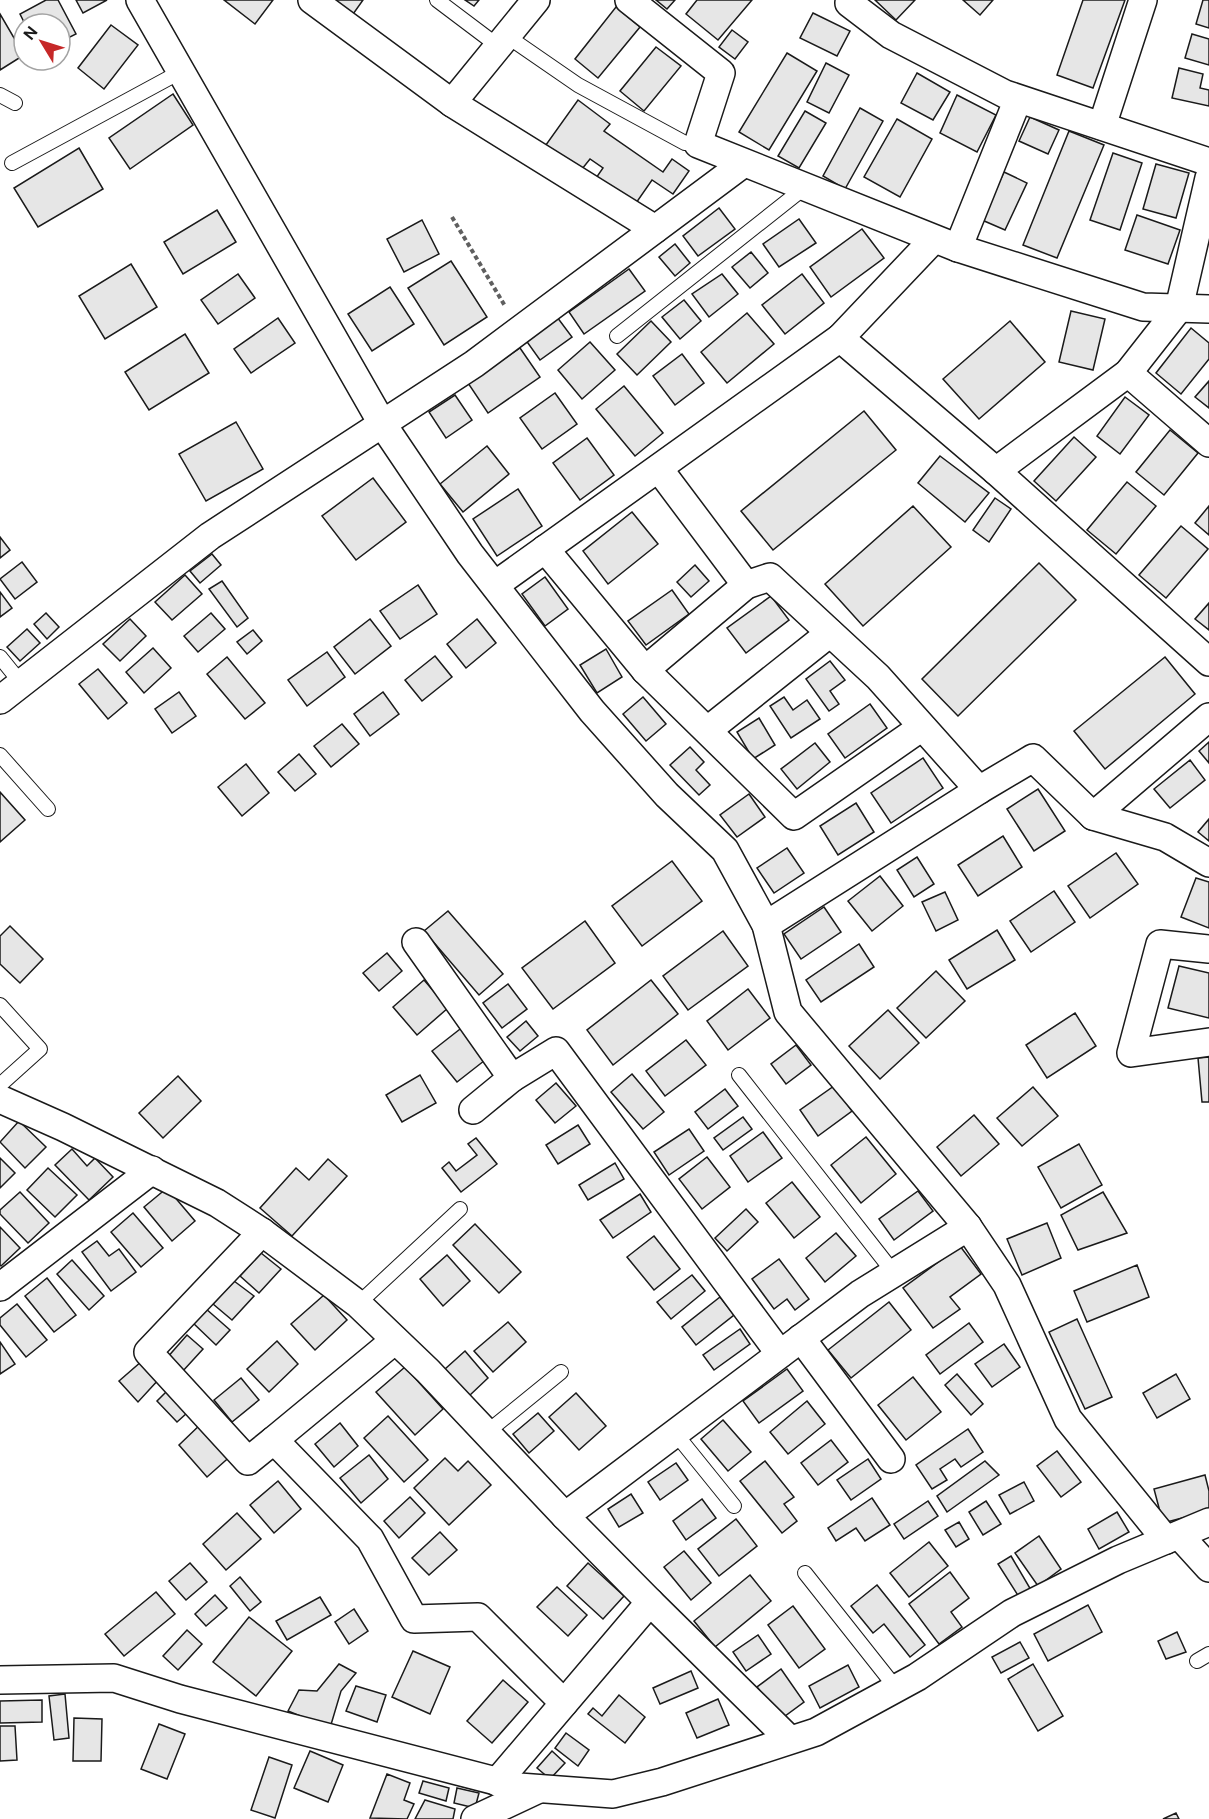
<svg xmlns="http://www.w3.org/2000/svg" width="1209" height="1819" font-family="'DM Sans',sans-serif">
  <rect width="100%" height="100%" fill="#fff"/>
  <g fill="#e6e6e6" stroke="#1a1a1a" stroke-width="1.5">
    <path d="M46,0h12l18,34 -16,8v-18h-35l-5,-10z"/>
    <path d="M76,0h31l-24,13z"/>
    <path d="M224,0h49l-18,24z"/>
    <path d="M328,0h35l-12,17z"/>
    <path d="M465,0h14l-5,6z"/>
    <path d="M656,0h19l-8,9z"/>
    <path d="M697,0h55l-34,40 -32,-26z"/>
    <path d="M875,0h40l-19,20z"/>
    <path d="M963,0h30l-13,15z"/>
    <path d="M1083,0h42l-32,88 -36,-13z"/>
    <path d="M1203,0h6v28l-13,-4z"/>
    <path d="M616,7l24,20 -42,51 -23,-19z"/>
    <path d="M813,13l37,18 -13,25 -37,-18z"/>
    <path d="M0,14l24,41 -24,15z"/>
    <path d="M111,25l27,20 -34,44 -26,-21z"/>
    <path d="M732,30l16,12 -13,17 -16,-12z"/>
    <path d="M1192,34l17,5v26l-24,-7z"/>
    <path d="M656,47l25,19 -37,45 -24,-20z"/>
    <path d="M787,53l30,18 -48,79 -30,-18z"/>
    <path d="M826,63l23,12 -20,38 -22,-11z"/>
    <path d="M1179,68l24,6 -3,14 9,2v16l-37,-8z"/>
    <path d="M917,73l33,19 -17,28 -32,-17z"/>
    <path d="M173,94l20,31 -63,44 -21,-31z"/>
    <path d="M957,95l39,20 -19,37 -37,-19z"/>
    <path d="M578,100l32,24 -6,7 59,41 9,-13 17,12 -16,23 -21,-14 -18,26 -38,-28 7,-10 -13,-9 -12,15 -35,-25z"/>
    <path d="M860,108l23,13 -38,68 -22,-13z"/>
    <path d="M805,111l21,12 -27,45 -21,-12z"/>
    <path d="M1030,117l29,13 -11,24 -29,-13z"/>
    <path d="M897,119l35,20 -32,58 -36,-20z"/>
    <path d="M1069,131l35,14 -47,113 -34,-13z"/>
    <path d="M79,148l24,41 -65,38 -24,-39z"/>
    <path d="M1113,153l29,10 -22,67 -30,-10z"/>
    <path d="M1156,164l33,9 -13,45 -33,-9z"/>
    <path d="M1004,172l23,11 -22,47 -23,-10z"/>
    <path d="M719,208l16,21 -37,27 -15,-20z"/>
    <path d="M217,210l19,32 -53,32 -19,-32z"/>
    <path d="M1137,215l43,15 -12,34 -43,-14z"/>
    <path d="M799,219l17,24 -37,24 -16,-23z"/>
    <path d="M422,220l17,34 -35,18 -17,-33z"/>
    <path d="M862,229l22,29 -53,39 -21,-30z"/>
    <path d="M675,244l15,19 -15,13 -16,-19z"/>
    <path d="M751,252l17,21 -18,15 -18,-21z"/>
    <path d="M451,261l36,56 -43,28 -36,-57z"/>
    <path d="M131,264l26,43 -52,32 -26,-43z"/>
    <path d="M629,269l16,22 -61,43 -15,-22z"/>
    <path d="M238,274l17,24 -37,26 -17,-24z"/>
    <path d="M722,274l16,20 -29,23 -17,-23z"/>
    <path d="M802,274l22,29 -39,31 -23,-29z"/>
    <path d="M390,287l24,37 -42,27 -24,-37z"/>
    <path d="M684,300l17,21 -21,18 -18,-22z"/>
    <path d="M1071,311l34,8 -12,51 -34,-8z"/>
    <path d="M747,313l27,31 -47,39 -26,-31z"/>
    <path d="M557,317l15,20 -32,23 -15,-21z"/>
    <path d="M278,318l17,25 -44,30 -17,-24z"/>
    <path d="M651,321l20,21 -34,33 -20,-21z"/>
    <path d="M1010,321l35,41 -66,57 -36,-40z"/>
    <path d="M1191,328l18,15v16l-28,35 -25,-21z"/>
    <path d="M185,334l24,39 -60,37 -24,-38z"/>
    <path d="M590,342l25,28 -33,29 -24,-29z"/>
    <path d="M520,348l20,29 -52,36 -20,-30z"/>
    <path d="M682,354l22,29 -29,22 -22,-29z"/>
    <path d="M1209,381v27l-14,-11z"/>
    <path d="M624,386l39,47 -28,23 -39,-47z"/>
    <path d="M555,393l22,31 -35,25 -22,-31z"/>
    <path d="M455,395l17,25 -26,18 -17,-26z"/>
    <path d="M1125,397l24,18 -29,39 -23,-18z"/>
    <path d="M864,411l32,39 -123,100 -32,-39z"/>
    <path d="M236,422l27,47 -57,32 -27,-47z"/>
    <path d="M1170,430l28,23 -34,42 -28,-23z"/>
    <path d="M1074,437l22,20 -40,44 -22,-20z"/>
    <path d="M587,438l27,37 -34,25 -27,-37z"/>
    <path d="M487,446l22,28 -46,38 -23,-28z"/>
    <path d="M940,456l49,37 -24,29 -47,-39z"/>
    <path d="M373,478l33,44 -50,38 -34,-44z"/>
    <path d="M1127,482l29,24 -40,48 -29,-24z"/>
    <path d="M518,489l24,37 -45,30 -24,-37z"/>
    <path d="M995,498l16,11 -22,33 -16,-12z"/>
    <path d="M913,506l38,41 -88,79 -38,-42z"/>
    <path d="M1209,506v29l-14,-12z"/>
    <path d="M632,512l26,32 -50,40 -25,-33z"/>
    <path d="M1181,526l27,23 -42,49 -27,-23z"/>
    <path d="M0,537l10,13 -10,8z"/>
    <path d="M212,554l9,11 -21,18 -10,-12z"/>
    <path d="M22,562l15,20 -22,17 -15,-20z"/>
    <path d="M1039,563l37,37 -118,116 -36,-37z"/>
    <path d="M695,565l14,16 -18,16 -14,-15z"/>
    <path d="M185,575l17,19 -30,26 -17,-18z"/>
    <path d="M545,577l23,32 -23,17 -23,-32z"/>
    <path d="M222,581l26,37 -11,9 -28,-38z"/>
    <path d="M418,585l19,29 -37,25 -20,-28z"/>
    <path d="M672,590l17,24 -43,31 -18,-24z"/>
    <path d="M0,592l12,16 -12,9z"/>
    <path d="M771,596l18,24 -43,33 -19,-25z"/>
    <path d="M1209,603v27l-14,-11z"/>
    <path d="M46,613l13,14 -12,12 -13,-15z"/>
    <path d="M211,613l14,16 -27,23 -14,-16z"/>
    <path d="M130,619l16,17 -26,25 -17,-17z"/>
    <path d="M370,619l21,27 -36,28 -21,-27z"/>
    <path d="M477,619l19,24 -30,25 -19,-24z"/>
    <path d="M27,629l13,14 -20,18 -13,-14z"/>
    <path d="M253,630l9,11 -15,13 -10,-12z"/>
    <path d="M153,648l18,20 -27,25 -18,-21z"/>
    <path d="M606,649l16,28 -25,16 -17,-28z"/>
    <path d="M327,652l18,25 -38,29 -19,-26z"/>
    <path d="M435,656l17,21 -30,24 -17,-21z"/>
    <path d="M227,657l38,46 -20,16 -38,-45z"/>
    <path d="M1165,657l30,37 -90,75 -31,-38z"/>
    <path d="M830,661l15,19 -15,11 9,13 -10,7 -23,-32z"/>
    <path d="M98,669l29,34 -19,16 -29,-35z"/>
    <path d="M179,692l17,24 -24,17 -17,-24z"/>
    <path d="M383,692l16,22 -29,22 -16,-22z"/>
    <path d="M643,697l23,27 -20,17 -23,-27z"/>
    <path d="M784,697l9,13 14,-10 13,19 -29,19 -21,-32z"/>
    <path d="M870,704l17,24 -42,30 -17,-24z"/>
    <path d="M759,718l16,27 -22,14 -16,-27z"/>
    <path d="M342,724l17,20 -28,23 -17,-21z"/>
    <path d="M1209,742v21l-10,-12z"/>
    <path d="M815,743l15,19 -33,27 -16,-20z"/>
    <path d="M690,747l14,15 -8,8 14,15 -11,10 -29,-30z"/>
    <path d="M299,754l17,20 -21,17 -17,-19z"/>
    <path d="M923,758l20,30 -52,35 -20,-30z"/>
    <path d="M1190,760l15,20 -35,28 -16,-19z"/>
    <path d="M246,764l23,29 -27,23 -24,-29z"/>
    <path d="M1038,789l27,42 -31,20 -27,-42z"/>
    <path d="M0,792l25,28 -25,22z"/>
    <path d="M749,794l16,23 -28,20 -17,-22z"/>
    <path d="M856,803l18,29 -36,23 -18,-29z"/>
    <path d="M1209,819v22l-11,-9z"/>
    <path d="M1003,836l19,31 -44,29 -20,-31z"/>
    <path d="M787,848l17,25 -30,20 -17,-25z"/>
    <path d="M1116,853l22,31 -48,34 -22,-32z"/>
    <path d="M917,857l17,27 -20,13 -17,-27z"/>
    <path d="M672,861l30,40 -60,45 -30,-40z"/>
    <path d="M880,876l23,30 -31,25 -24,-30z"/>
    <path d="M1196,878l13,4v46l-28,-11z"/>
    <path d="M1054,891l21,31 -44,30 -21,-31z"/>
    <path d="M945,892l13,28 -22,11 -14,-29z"/>
    <path d="M824,907l17,25 -40,27 -17,-25z"/>
    <path d="M448,911l55,63 -24,21 -55,-64z"/>
    <path d="M585,921l30,42 -62,46 -31,-41z"/>
    <path d="M10,926l33,33 -23,24 -20,-19v-28z"/>
    <path d="M997,930l18,30 -48,29 -18,-29z"/>
    <path d="M723,931l25,35 -60,44 -25,-34z"/>
    <path d="M859,944l15,23 -53,35 -15,-22z"/>
    <path d="M387,953l15,18 -23,20 -16,-18z"/>
    <path d="M1179,966l30,7v45l-41,-10z"/>
    <path d="M936,971l29,30 -39,37 -29,-30z"/>
    <path d="M424,980l24,28 -31,27 -24,-28z"/>
    <path d="M651,980l27,34 -65,51 -26,-35z"/>
    <path d="M508,984l19,25 -25,19 -19,-25z"/>
    <path d="M748,989l22,29 -42,32 -21,-29z"/>
    <path d="M888,1010l31,33 -39,36 -31,-33z"/>
    <path d="M1075,1013l21,33 -49,32 -21,-33z"/>
    <path d="M526,1021l12,15 -18,15 -13,-14z"/>
    <path d="M464,1026l25,31 -32,25 -25,-31z"/>
    <path d="M686,1040l20,25 -41,31 -19,-25z"/>
    <path d="M796,1045l15,20 -25,19 -15,-20z"/>
    <path d="M1209,1057v45h-7l-4,-44z"/>
    <path d="M632,1074l32,38 -21,17 -32,-37z"/>
    <path d="M420,1075l16,28 -34,19 -16,-27z"/>
    <path d="M178,1076l23,25 -38,37 -24,-25z"/>
    <path d="M556,1083l20,23 -21,17 -19,-23z"/>
    <path d="M834,1086l18,25 -34,25 -18,-26z"/>
    <path d="M1033,1087l25,29 -36,30 -25,-28z"/>
    <path d="M725,1089l13,17 -30,23 -13,-17z"/>
    <path d="M974,1115l25,29 -38,32 -24,-29z"/>
    <path d="M743,1117l9,12 -29,21 -9,-12z"/>
    <path d="M19,1121l27,26 -21,21 -25,-26z"/>
    <path d="M578,1125l12,19 -32,20 -12,-19z"/>
    <path d="M689,1129l15,22 -35,24 -15,-23z"/>
    <path d="M763,1132l19,26 -34,24 -18,-26z"/>
    <path d="M866,1137l30,37 -35,29 -30,-38z"/>
    <path d="M476,1138l21,26 -36,28 -19,-24 7,-6 7,9 21,-16 -9,-11z"/>
    <path d="M1079,1144l23,41 -41,23 -23,-41z"/>
    <path d="M72,1149l15,17 8,-8 18,19 -24,23 -34,-35z"/>
    <path d="M707,1157l23,30 -28,22 -23,-30z"/>
    <path d="M0,1158l15,15 -15,15z"/>
    <path d="M328,1159l19,17 -55,60 -32,-28 36,-40 13,12z"/>
    <path d="M615,1163l9,16 -36,21 -9,-15z"/>
    <path d="M48,1168l29,27 -22,22 -28,-27z"/>
    <path d="M792,1182l28,35 -26,21 -28,-35z"/>
    <path d="M167,1188l28,33 -23,20 -28,-34z"/>
    <path d="M918,1191l15,20 -39,29 -15,-21z"/>
    <path d="M20,1192l29,31 -21,20 -28,-29v-4z"/>
    <path d="M1103,1192l24,41 -49,17 -17,-35z"/>
    <path d="M640,1194l11,18 -38,26 -13,-18z"/>
    <path d="M746,1209l12,13 -31,29 -12,-13z"/>
    <path d="M133,1213l30,35 -22,19 -30,-35z"/>
    <path d="M1047,1223l14,35 -39,17 -15,-36z"/>
    <path d="M475,1224l46,48 -22,21 -46,-48z"/>
    <path d="M0,1227l20,21 -19,18 -1,-1z"/>
    <path d="M836,1233l20,23 -31,26 -19,-24z"/>
    <path d="M654,1236l26,33 -26,21 -27,-33z"/>
    <path d="M97,1241l12,15 10,-7 17,23 -25,19 -29,-39z"/>
    <path d="M960,1246l21,28 -31,23 10,12 -27,19 -30,-40z"/>
    <path d="M261,1253l20,16 -22,24 -19,-17z"/>
    <path d="M447,1255l23,26 -27,25 -23,-27z"/>
    <path d="M779,1259l30,40 -14,11 -8,-11 -13,10 -22,-30z"/>
    <path d="M72,1260l32,36 -15,14 -32,-36z"/>
    <path d="M1137,1265l12,32 -62,25 -13,-31z"/>
    <path d="M692,1275l13,16 -34,28 -14,-17z"/>
    <path d="M47,1278l29,37 -22,17 -29,-36z"/>
    <path d="M234,1281l20,15 -22,24 -19,-16z"/>
    <path d="M324,1295l23,25 -32,30 -24,-26z"/>
    <path d="M720,1297l14,18 -38,30 -14,-18z"/>
    <path d="M889,1302l22,28 -60,48 -23,-28z"/>
    <path d="M17,1304l30,36 -21,17 -26,-32v-7z"/>
    <path d="M205,1308l25,22 -14,15 -24,-23z"/>
    <path d="M1077,1319l35,78 -27,12 -36,-77z"/>
    <path d="M508,1322l18,20 -33,30 -19,-21z"/>
    <path d="M969,1323l14,19 -43,32 -14,-19z"/>
    <path d="M740,1329l10,15 -36,26 -11,-15z"/>
    <path d="M187,1335l16,14 -21,23 -16,-13z"/>
    <path d="M277,1341l21,23 -29,28 -22,-23z"/>
    <path d="M0,1342l15,22 -15,10z"/>
    <path d="M1004,1344l16,23 -28,20 -17,-23z"/>
    <path d="M465,1351l23,27 -19,18 -24,-27z"/>
    <path d="M142,1361l18,17 -22,24 -19,-21z"/>
    <path d="M405,1367l38,42 -28,26 -39,-43z"/>
    <path d="M787,1369l16,22 -44,32 -16,-22z"/>
    <path d="M957,1374l26,30 -12,11 -26,-30z"/>
    <path d="M1176,1374l14,25 -33,19 -14,-25z"/>
    <path d="M913,1377l28,35 -35,28 -28,-35z"/>
    <path d="M241,1378l18,22 -27,22 -18,-22z"/>
    <path d="M167,1391l20,22 -10,9 -20,-21z"/>
    <path d="M576,1393l30,33 -27,24 -30,-33z"/>
    <path d="M807,1401l18,23 -37,30 -18,-22z"/>
    <path d="M538,1413l16,18 -25,22 -16,-19z"/>
    <path d="M388,1416l40,44 -24,22 -40,-44z"/>
    <path d="M723,1420l28,32 -23,19 -27,-32z"/>
    <path d="M204,1421l30,32 -27,24 -28,-32z"/>
    <path d="M340,1423l18,23 -24,21 -19,-23z"/>
    <path d="M968,1429l15,23 -22,15 -6,-8 -15,10 7,11 -15,9 -16,-24z"/>
    <path d="M831,1440l17,22 -30,23 -17,-22z"/>
    <path d="M1057,1451l24,31 -20,15 -24,-31z"/>
    <path d="M369,1455l19,24 -27,24 -21,-25z"/>
    <path d="M445,1458l13,13 10,-10 23,24 -42,40 -35,-37z"/>
    <path d="M868,1459l13,20 -30,21 -14,-20z"/>
    <path d="M765,1461l29,36 -10,7 13,17 -15,12 -42,-52z"/>
    <path d="M985,1461l14,14 -52,37 -10,-16z"/>
    <path d="M676,1463l12,17 -28,20 -12,-18z"/>
    <path d="M1205,1475l4,16v20l-46,12 -9,-34z"/>
    <path d="M278,1481l23,28 -27,24 -24,-28z"/>
    <path d="M1024,1482l10,19 -24,13 -11,-19z"/>
    <path d="M631,1494l12,19 -24,14 -11,-18z"/>
    <path d="M410,1497l15,16 -26,25 -15,-17z"/>
    <path d="M872,1498l18,27 -25,16 -9,-13 -20,13 -8,-13z"/>
    <path d="M702,1499l14,19 -30,22 -13,-19z"/>
    <path d="M928,1501l10,15 -34,23 -10,-15z"/>
    <path d="M986,1501l15,23 -18,11 -14,-23z"/>
    <path d="M1117,1512l12,20 -30,17 -11,-20z"/>
    <path d="M237,1513l24,26 -35,31 -23,-26z"/>
    <path d="M736,1519l21,27 -38,30 -21,-27z"/>
    <path d="M959,1522l10,17 -13,8 -11,-17z"/>
    <path d="M440,1532l17,18 -28,25 -17,-17z"/>
    <path d="M1039,1536l22,33 -23,17 -23,-33z"/>
    <path d="M929,1542l19,24 -39,31 -19,-24z"/>
    <path d="M684,1551l27,32 -20,17 -27,-33z"/>
    <path d="M1011,1556l20,34 -12,7 -21,-33z"/>
    <path d="M190,1563l17,19 -21,18 -17,-19z"/>
    <path d="M588,1563l36,33 -21,23 -36,-33z"/>
    <path d="M950,1572l19,26 -18,14 11,15 -23,17 -30,-40z"/>
    <path d="M750,1575l21,26 -56,46 -21,-26z"/>
    <path d="M240,1577l21,25 -11,9 -20,-25z"/>
    <path d="M877,1585l48,60 -15,12 -26,-33 -11,9 -22,-27z"/>
    <path d="M557,1587l30,28 -19,21 -31,-29z"/>
    <path d="M156,1592l19,22 -51,42 -19,-22z"/>
    <path d="M215,1595l12,13 -21,18 -11,-12z"/>
    <path d="M320,1597l11,18 -44,25 -11,-19z"/>
    <path d="M1088,1605l14,27 -54,29 -14,-27z"/>
    <path d="M793,1606l32,43 -26,19 -31,-43z"/>
    <path d="M354,1609l14,22 -19,13 -14,-22z"/>
    <path d="M249,1617l43,34 -36,45 -43,-34z"/>
    <path d="M187,1630l15,14 -24,26 -15,-14z"/>
    <path d="M1177,1632l9,20 -20,7 -8,-18z"/>
    <path d="M758,1635l13,19 -25,17 -13,-19z"/>
    <path d="M1020,1642l9,16 -28,15 -9,-16z"/>
    <path d="M413,1651l37,16 -20,47 -38,-17z"/>
    <path d="M339,1664l17,9 -15,18 -11,37 -42,-17 11,-21 18,1z"/>
    <path d="M1033,1664l30,52 -25,15 -30,-52z"/>
    <path d="M848,1665l11,22 -39,21 -11,-22z"/>
    <path d="M781,1669l23,33 -23,17 -24,-32z"/>
    <path d="M691,1671l7,17 -38,16 -7,-16z"/>
    <path d="M503,1680l25,22 -36,41 -25,-22z"/>
    <path d="M356,1686l30,9 -9,27 -31,-11z"/>
    <path d="M65,1694l4,44 -15,2 -5,-44z"/>
    <path d="M619,1695l26,22 -20,26 -37,-29 5,-6 9,8z"/>
    <path d="M718,1699l11,26 -32,13 -11,-25z"/>
    <path d="M42,1700v22l-42,1v-22z"/>
    <path d="M74,1718l28,1 -1,42h-28z"/>
    <path d="M159,1724l26,10 -18,45 -26,-10z"/>
    <path d="M0,1726h15l2,34 -17,1z"/>
    <path d="M566,1733l23,17 -11,16 -23,-18z"/>
    <path d="M310,1751l33,14 -15,37 -34,-14z"/>
    <path d="M552,1751l13,12 -15,16 -13,-11z"/>
    <path d="M269,1757l23,8 -17,53 -24,-8z"/>
    <path d="M387,1774l23,9 -6,17 10,4 -7,15 -37,-1z"/>
    <path d="M423,1781l26,7 -3,13 -27,-8z"/>
    <path d="M457,1788l22,5 -4,15 -21,-5z"/>
    <path d="M425,1800l30,9 -2,10h-38z"/>
    <path d="M1176,1813l3,6h-16z"/>
  </g>
  <g fill="none" stroke-linecap="round" stroke-linejoin="round">
    <defs>
      <g id="service">
        <path d="M437,0l61,46"/>
        <path d="M507,36l71,49 107,58 13,1"/>
        <path d="M0,95l15,8"/>
        <path d="M12,163l168,-91"/>
        <path d="M617,336l187,-148"/>
        <path d="M0,657l21,26"/>
        <path d="M0,755l48,54"/>
        <path d="M0,1005l40,44 -40,36"/>
        <path d="M739,1075l155,198"/>
        <path d="M358,1304l102,-95"/>
        <path d="M486,1433l75,-61"/>
        <path d="M675,1433l59,73"/>
        <path d="M805,1573l91,115"/>
        <path d="M1197,1661l12,-7"/>
      </g>
      <g id="minor">
        <path d="M140,0l243,425 87,129 122,157 75,84 58,55 41,75 22,87 180,215 39,58 61,134 98,121"/>
        <path d="M312,0l140,103 203,126"/>
        <path d="M629,0l92,73 -23,71 260,104 185,59 66,2"/>
        <path d="M852,0l-3,3 42,32 114,59 204,68"/>
        <path d="M452,103l84,-103"/>
        <path d="M1102,126l41,-126"/>
        <path d="M1209,178l-30,130 -51,65 -132,98 213,191"/>
        <path d="M933,240l-93,98 156,133"/>
        <path d="M958,248l60,-149"/>
        <path d="M1128,373l81,70"/>
        <path d="M659,469l87,116 24,-8 108,100 101,113 54,-32 60,58 72,21 44,26"/>
        <path d="M545,549l100,121 149,146 128,-89"/>
        <path d="M495,585l345,-247"/>
        <path d="M645,670l101,-85"/>
        <path d="M0,700l210,-164 264,-172 270,-201"/>
        <path d="M708,730l122,-97"/>
        <path d="M1093,816l116,-99"/>
        <path d="M766,925l213,-135"/>
        <path d="M416,942l96,136 44,-27 224,303"/>
        <path d="M1209,949l-49,-5 -29,109 78,-11"/>
        <path d="M0,1099l63,28 154,76 45,29 96,72 70,67 137,145"/>
        <path d="M473,1110l39,-32"/>
        <path d="M262,1232l-114,120 100,109 26,-21"/>
        <path d="M0,1287l152,-117"/>
        <path d="M801,1338l90,121"/>
        <path d="M395,1340l-121,100 96,99 44,80 64,-2 86,86"/>
        <path d="M1179,1535l30,33"/>
        <path d="M650,1602l139,137"/>
        <path d="M0,1680l114,-2 66,21 339,88 94,7 49,-12 154,-50 101,-55 95,-64 106,-53 91,-38"/>
        <path d="M497,1782l153,-180 -85,-86 295,-222 108,-67"/>
        <path d="M475,1819l64,-30"/>
      </g>
    </defs>
    <use href="#service" stroke="#1a1a1a" stroke-width="16"/>
    <use href="#minor" stroke="#1a1a1a" stroke-width="30"/>
    <path stroke="#5f5f5f" stroke-width="4" stroke-dasharray="4.5 3" stroke-linecap="butt" d="M452,217l53,89"/>
    <use href="#service" stroke="#fff" stroke-width="14"/>
    <use href="#minor" stroke="#fff" stroke-width="27"/>
  </g>
  <g transform="translate(42 42) rotate(308)"><circle r="28" fill="#ffffff" stroke="#a3a3a3" stroke-width="1.5"/>
  <path d="M0-4.5L10 22L0 15L-10 22Z" fill="#c62828"/>
  <text y="-9" font-size="16" font-weight="bold" text-anchor="middle" fill="#1a1a1a">N</text>
  </g>
</svg>
